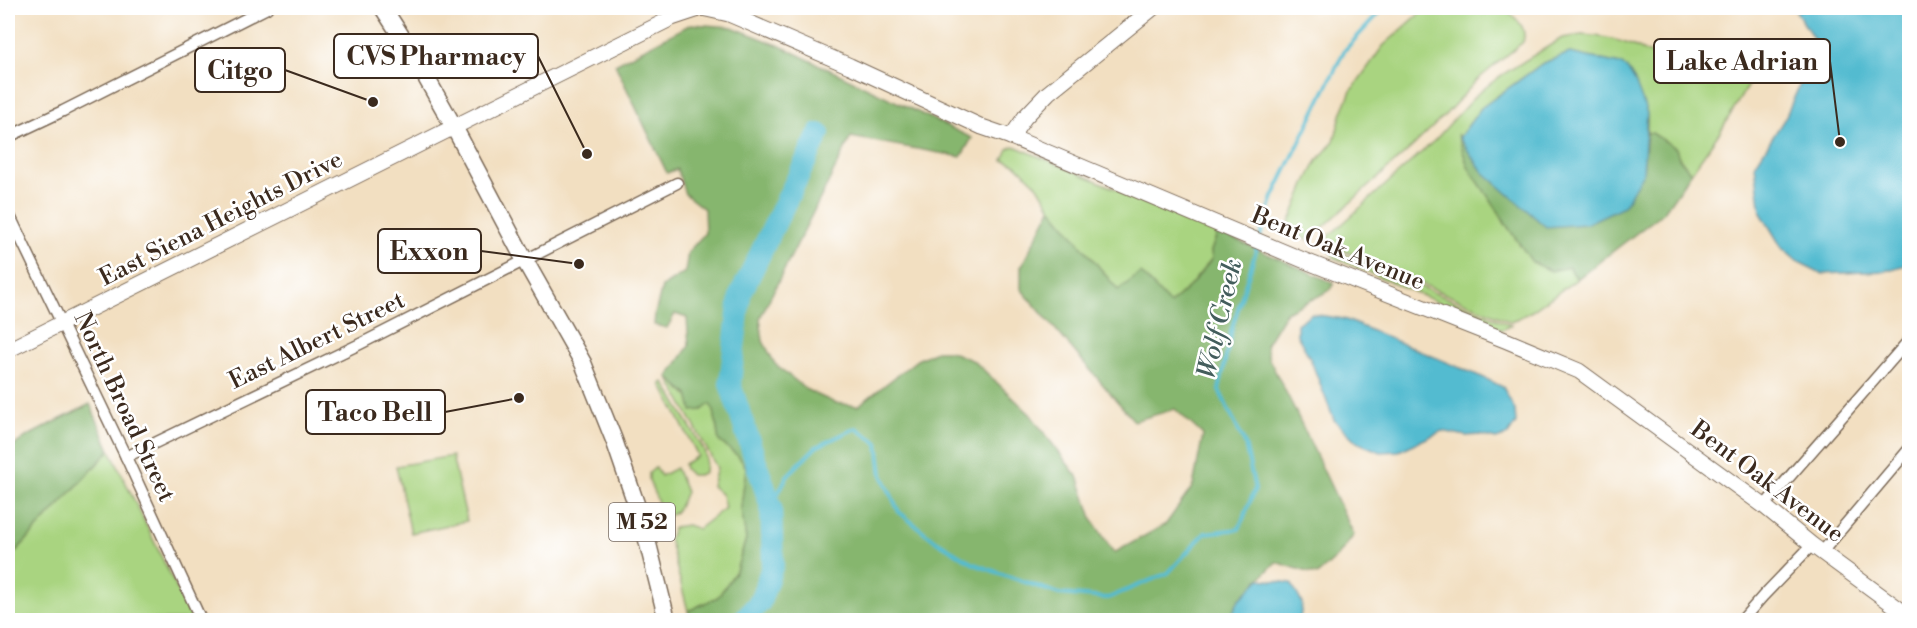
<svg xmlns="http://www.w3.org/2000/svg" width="1917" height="628" font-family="'Libre Bodoni',serif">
  <rect width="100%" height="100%" fill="#fff"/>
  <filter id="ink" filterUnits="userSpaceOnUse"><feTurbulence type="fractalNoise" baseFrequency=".0167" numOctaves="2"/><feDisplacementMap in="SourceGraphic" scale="12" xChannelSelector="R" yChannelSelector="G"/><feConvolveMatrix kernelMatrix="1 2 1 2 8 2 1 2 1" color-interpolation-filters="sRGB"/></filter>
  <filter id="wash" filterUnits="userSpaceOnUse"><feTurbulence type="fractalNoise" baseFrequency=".008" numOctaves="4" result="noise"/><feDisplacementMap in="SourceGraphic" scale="24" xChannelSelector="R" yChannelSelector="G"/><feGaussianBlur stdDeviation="1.35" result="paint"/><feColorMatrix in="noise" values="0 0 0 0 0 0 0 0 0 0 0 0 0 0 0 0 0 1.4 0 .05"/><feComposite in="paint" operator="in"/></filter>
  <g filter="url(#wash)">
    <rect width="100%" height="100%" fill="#f2dfc1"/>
    <g fill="#a9d480" stroke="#727f4f" stroke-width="1.5">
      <path d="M1426,8h78c11,10 24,18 19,34l-46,38 -31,34 -34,33 -103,93 -23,-9 21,-51 10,-19 17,-20 8,-29 9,-21 32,-45z"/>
      <path d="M1582,35c19,1 36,4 54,12 15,7 28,15 45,16 10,1 21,-8 31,-10 15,-3 33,4 40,18l-1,9 -31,52 -29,41 -12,-16 -27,-24h-5v-20l-27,-49 -50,-11 -27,10 -62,45 -22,30 46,86 64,43 8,12 -45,32 -21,11 -183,-78 1,-8 106,-96 41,-45 24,-19 62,-38z"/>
      <path d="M1014,146l204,86 -7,19 1,7 -22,28 -20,18 -52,-13 -67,-83 -13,-22 -23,-22 -12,-4 5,-11z"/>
      <path d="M1331,249l180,76 -9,5 -167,-72 -6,-8z"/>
      <path d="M668,377l34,33 8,-7 4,7 5,31 19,15 8,11 -5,41 5,31 -10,32 -18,26 -30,14 -19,-73 5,-11 13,-2 11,4 27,-21 -3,-13 -10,-9 5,-18z"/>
      <path d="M664,382l40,68 2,8 -1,14 -6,3h-8l-6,-6 -1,-5 14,-8 -37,-72z"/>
      <path d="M110,450l82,170h-184v-60z"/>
      <path d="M452,456l15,65 -56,12 -15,-67z"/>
      <path d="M656,467l5,9 15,-8 10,24c-5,10 -9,27 -23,23l-14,-35v-7z"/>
    </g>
    <g fill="#86b66e" stroke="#607046" stroke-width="1.5">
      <path d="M691,24l41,3 46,18 194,93 -11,19 -110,-20 -91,181 3,23 12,23 32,26 28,13 23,3 59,-46 19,-9h13l25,10 56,53 49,65 14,42 21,32 52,-29 27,-38 10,-51 -28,-26 -41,12 -113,-132v-22l30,-59 67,82 23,-17 29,31 20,-18 22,-27 -1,-8 7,-19 116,51 -5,8 -43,21 -20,33 3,14 24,47 61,129 -16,21 -21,19 -41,-13 -37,38 -10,20h-539l-2,-9 30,-14 18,-26 10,-32 -5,-31 5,-41 -8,-11 -19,-15 -5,-30 -4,-7 -8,6 -10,1 -4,-16 -20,-18 21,-31 -2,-28 -12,-4 -8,14 -13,-3 1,-11 7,-27 23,-15 3,-20 17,-19 -1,-24 -19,-15 -8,-25 -10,4 -52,-109z"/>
      <path d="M1647,133h5l24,15 3,10 12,15 -27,39 -87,67 -8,-12 -18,4 -19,-9 -27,-39 -5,-9 -32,-47 -11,-33 26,38 160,1z"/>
      <path d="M90,404l20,46 -102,110v-110l18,-13z"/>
    </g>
    <g fill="#53bbd0" stroke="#477277" stroke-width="1.5">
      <path d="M1794,8h115v256l-24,7 -62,3 -26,-13 -15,-13 -21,-35 -6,-48 30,-47 17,-38 18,-22 -3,-14z"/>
      <path d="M1570,53l50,11 7,4 8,13 12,32 -4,60 -19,33 -38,18 -40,3 -63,-55 -24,-34 22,-30 62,-45z"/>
      <path d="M1311,314l33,5 138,58 21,10 12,23 1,13 -8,12 -12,4 -16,-4 -14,1 -24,-5 -43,20 -19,1 -23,-10 -23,-22 -24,-62 -13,-23v-11z"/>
      <path d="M1260,579l31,4 11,20 -2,17h-71l10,-20z"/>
    </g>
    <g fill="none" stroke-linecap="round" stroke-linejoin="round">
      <g stroke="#53bbd0" stroke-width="4">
        <path d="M1260,237l13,-40 71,-146 40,-43"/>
        <path d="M771,507l16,-31 29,-29 40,-19 22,15 4,32 17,37 34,27 41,25 85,30 49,4 60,-25 37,-40 34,-4 16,-40 -10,-45 -26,-54 13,-62 26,-84"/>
      </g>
      <path stroke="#53bbd0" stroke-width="22" d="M743,620l17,-18 13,-38 -2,-57 -41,-123 10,-89 79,-161"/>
    </g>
  </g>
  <g filter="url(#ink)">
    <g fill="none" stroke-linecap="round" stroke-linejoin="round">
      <defs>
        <g id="street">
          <path d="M8,137l55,-26 204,-103"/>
          <path d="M8,212l118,245 75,163"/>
          <path d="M126,457l234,-113 317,-161"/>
          <path d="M1764,506l146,-167"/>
          <path d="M1822,552l88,-104"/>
          <path d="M1742,620l21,-24 49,-51"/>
        </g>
        <g id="secondary">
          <path d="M1011,137l14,-20 23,-24 105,-85"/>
          <path d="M8,350l664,-332 30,-10 27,6 121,52 132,61 29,10 292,123 202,80 74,31 185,135 48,39 98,72"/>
        </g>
        <path id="primary" d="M383,8l31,48 40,71 70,132 59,104 31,77 29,84 24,96"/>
      </defs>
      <use href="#street" stroke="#7b6957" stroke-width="13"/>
      <use href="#secondary" stroke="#7b6957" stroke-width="17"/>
      <use href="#primary" stroke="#7b6957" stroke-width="19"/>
      <use href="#street" stroke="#fff" stroke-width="10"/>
      <use href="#secondary" stroke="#fff" stroke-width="15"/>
      <use href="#primary" stroke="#fff" stroke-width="16"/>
    </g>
  </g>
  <g text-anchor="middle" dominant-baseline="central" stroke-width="5" stroke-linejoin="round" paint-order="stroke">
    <rect fill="#fff" stroke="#766a62" stroke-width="1.5" x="609" y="503" width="66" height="38" rx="4.5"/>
    <g font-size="22" font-weight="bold" fill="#3b2a1e">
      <text x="642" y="522">M 52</text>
    </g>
    <g font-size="24" fill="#3b2a1e" stroke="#fff">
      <text transform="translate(221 219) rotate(-27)">East Siena Heights Drive</text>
      <text transform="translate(1338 249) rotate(22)">Bent Oak Avenue</text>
      <text transform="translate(317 341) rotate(-26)">East Albert Street</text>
      <text transform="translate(124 407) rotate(65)">North Broad Street</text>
      <text transform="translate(1767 482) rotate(37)">Bent Oak Avenue</text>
    </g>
    <g font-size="26" font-style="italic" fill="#435d5c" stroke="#fff">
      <text transform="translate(1220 319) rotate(-77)">Wolf Creek</text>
    </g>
  </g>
  <path fill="none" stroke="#3b2a1e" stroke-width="2" d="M587 154L538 56M1840 142L1830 61M373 102L285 70M579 264L481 251M519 398L445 412"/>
  <g fill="#3b2a1e" stroke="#fff" stroke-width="2">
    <circle cx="587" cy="154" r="6"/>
    <circle cx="1840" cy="142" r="6"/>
    <circle cx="373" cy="102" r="6"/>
    <circle cx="579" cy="264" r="6"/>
    <circle cx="519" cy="398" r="6"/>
  </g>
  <g fill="#fff" stroke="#3b2a1e" stroke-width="2">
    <rect x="334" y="34" width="204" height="44" rx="6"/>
    <rect x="1654" y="39" width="176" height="44" rx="6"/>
    <rect x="195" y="48" width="90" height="44" rx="6"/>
    <rect x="378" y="229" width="103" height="44" rx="6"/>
    <rect x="306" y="390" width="139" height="44" rx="6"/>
  </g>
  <g font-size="26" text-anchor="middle" font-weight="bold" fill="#3b2a1e">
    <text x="436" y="65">CVS Pharmacy</text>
    <text x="1742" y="70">Lake Adrian</text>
    <text x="240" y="79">Citgo</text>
    <text x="429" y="260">Exxon</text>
    <text x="375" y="421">Taco Bell</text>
  </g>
  <rect width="1917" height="628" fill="none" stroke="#fff" stroke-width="30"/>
</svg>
